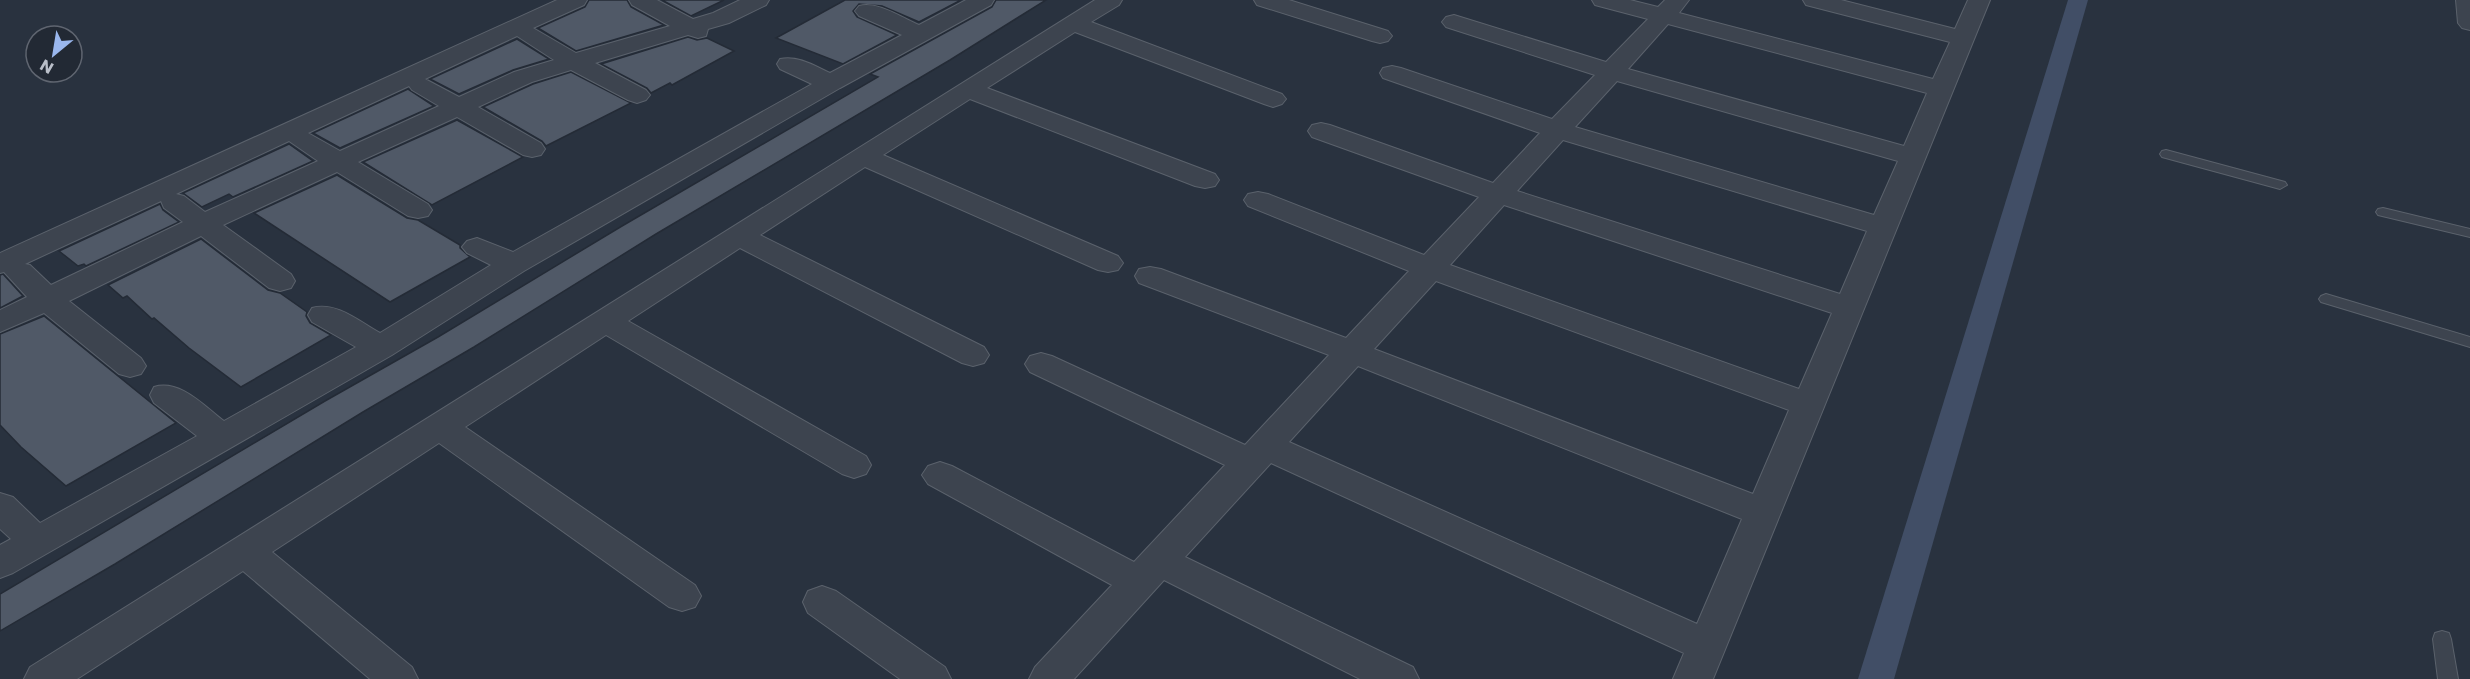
<svg xmlns="http://www.w3.org/2000/svg" width="2470" height="679" font-family="Poppins,sans-serif">
  <rect width="100%" height="100%" fill="#29323f"/>
  <g fill="none" stroke-linecap="round" stroke-linejoin="round">
    <path fill="#414e66" fill-rule="evenodd" d="M2068,0h20l-194,679h-36z"/>
  </g>
  <g fill="#505967" stroke="#242b36" stroke-width="1.5">
    <path d="M589,0h38l4,7 33,18 -88,26 -38,-23 47,-21z"/>
    <path d="M662,0h62l-33,16z"/>
    <path d="M845,0h116l-42,22 -37,-16 -23,-2 -6,7 4,6 40,18 -54,29 -67,-26z"/>
    <path d="M996,0h50l-96,60 -294,174 -182,113 -111,65 -248,152 -115,67v-37l325,-193 113,-64 184,-111 256,-149 -8,-3 122,-67z"/>
    <path d="M688,37l9,3 10,-2 27,13 -62,34 -2,-2 -19,10 -4,-5 -46,-24z"/>
    <path d="M517,39l32,20 -36,11 -54,24 -29,-15z"/>
    <path d="M571,72l60,31 -85,43 -4,-5 -59,-34 50,-23z"/>
    <path d="M408,89l26,17 -94,42 -27,-15z"/>
    <path d="M457,120l66,37 -91,48 -69,-43z"/>
    <path d="M289,144l24,17 -80,36 -4,-3 -27,13 -19,-14z"/>
    <path d="M337,175l70,43 11,2 42,25v3l10,9 -80,45 -136,-89z"/>
    <path d="M160,204l3,6 16,12 -93,44 -2,-2 -6,2 -19,-15z"/>
    <path d="M201,239l67,51 12,3 27,19 -1,4 4,7 21,12 -90,52 -52,-39 -35,-30 -2,1 -25,-23 -4,2 -15,-13z"/>
    <path d="M3,274l20,22 -23,12v-33z"/>
    <path d="M44,316l132,107 -110,63 -45,-39 -21,-22v-91z"/>
  </g>
  <g fill="none" stroke-linecap="round" stroke-linejoin="round">
    <defs>
      <g id="lane">
        <path d="M2166,150l119,32 2,3 -7,4 -118,-32 -2,-3 2,-3z"/>
        <path d="M2383,208l87,21v8l-92,-22 -2,-3 2,-3z"/>
        <path d="M2326,294l144,43v10l-149,-45 -2,-3 2,-3z"/>
        <path d="M2442,631l7,2 2,6 7,40h-20l-5,-40 2,-6z"/>
      </g>
      <g id="street">
        <path d="M557,0h30l-3,5 -51,23 43,25 94,-27 -38,-21 -3,-5h28l36,19 20,-6 27,-13h29l-3,5 -37,18 -21,6 -2,7 -8,2 -10,-3 -93,28 51,27 4,5 -4,5 -9,3 -9,-3 -57,-30 -39,12 -54,25 63,36 4,6 -4,6 -9,2 -9,-2 -66,-38 -99,45 70,42 4,6 -4,6 -10,2 -10,-2 -71,-44 -114,53 68,49 4,7 -4,7 -11,3 -11,-3 -68,-52 -132,65 72,57 5,8 -5,8 -11,3 -11,-3 -75,-61 -44,19v-22l27,-13 -23,-25 -4,1v-20zM517,36l37,24 -40,12 -55,25 -34,-18zM409,86l3,4 27,16 -99,45 -32,-18zM289,141l29,20 -113,51 -21,-16 -8,-2zM161,201l3,7 19,14 -132,63 -21,-20 -5,-1z"/>
        <path d="M966,0h28l-3,5 -151,83 -316,183 -132,84 -379,218 -13,5v-33l11,-6 -11,-10v-36l13,4 27,26 157,-87 -43,-33 -4,-8 4,-8c26,-8 50,19 70,34l132,-74 -44,-25 -4,-7 4,-7c24,-7 48,14 68,25l111,-68 -24,-12 -5,-6 5,-6 10,-3 36,14 299,-168 -32,-15 -3,-5 3,-5c18,-4 35,7 50,14l72,-38 -43,-19 -4,-5 4,-5c19,-5 43,12 60,19z"/>
        <path d="M1095,0h27l-3,5 -28,17 191,72 4,5 -4,5 -9,3 -9,-3 -189,-72 -88,56 228,86 4,6 -4,6 -10,2 -10,-2 -225,-87 -87,56 235,101 5,7 -5,7 -10,2 -10,-2 -233,-103 -105,68 224,112 5,8 -5,8 -11,3 -11,-3 -222,-115 -112,73 238,135 5,9 -5,9 -12,4 -12,-4 -236,-139 -141,92 230,158 6,11 -6,11 -13,4 -13,-4 -230,-164 -167,109 140,115 6,12h-48l-127,-108 -166,108h-53l6,-12z"/>
        <path d="M1254,0h35l99,31 4,5 -4,5 -8,2 -8,-2 -115,-36z"/>
        <path d="M1592,0h38l28,7 7,-7h24l-10,13 254,66 17,-37 -144,-37 -3,-5h38l114,29 13,-29h22l-277,679h-40l11,-26 -413,-190 -86,94 228,110 6,12h-59l-196,-99 -90,99h-45l6,-12 77,-82 -184,-101 -6,-9 6,-9 12,-4 12,4 182,96 91,-97 -195,-93 -5,-8 5,-8 11,-3 11,3 193,89 84,-90 -190,-72 -4,-7 4,-7 11,-2 11,2 185,69 63,-67 -161,-65 -4,-6 4,-6 10,-2 10,2 156,61 55,-58 -167,-60 -4,-6 4,-6 9,-2 9,2 163,58 47,-50 -157,-55 -3,-5 3,-5 9,-2 9,2 151,51 43,-44 -149,-48 -4,-5 4,-5 8,-2 152,47 42,-43 -53,-14zM1668,24l259,69 -23,53 -276,-77zM1617,81l281,80 -24,54 -299,-88zM1563,140l304,91 -27,63 -323,-103zM1504,205l328,108 -33,76 -349,-124zM1436,281l353,129 -36,84 -379,-145zM1358,366l384,153 -45,105 -408,-182z"/>
        <path d="M2456,0h14v30l-8,-2 -4,-5z"/>
        <path d="M822,586l14,5 109,76 6,12h-51l-92,-66 -5,-11 5,-11z"/>
      </g>
    </defs>
    <use href="#lane" stroke="#5b626c" stroke-width="2"/>
    <use href="#street" stroke="#5b626c" stroke-width="2"/>
    <use href="#lane" fill="#3d444f" fill-rule="evenodd"/>
    <use href="#street" fill="#3d444f" fill-rule="evenodd"/>
  </g>
  <g transform="translate(54 54) rotate(210)"><circle r="28" fill="#222934" stroke="#5f6570" stroke-width="1.5"/>
  <path d="M0-4.5L10 22L0 15L-10 22Z" fill="#9ab7ee"/>
  <text y="-9" font-size="16" font-weight="bold" text-anchor="middle" fill="#babfc9">N</text>
  </g>
</svg>
